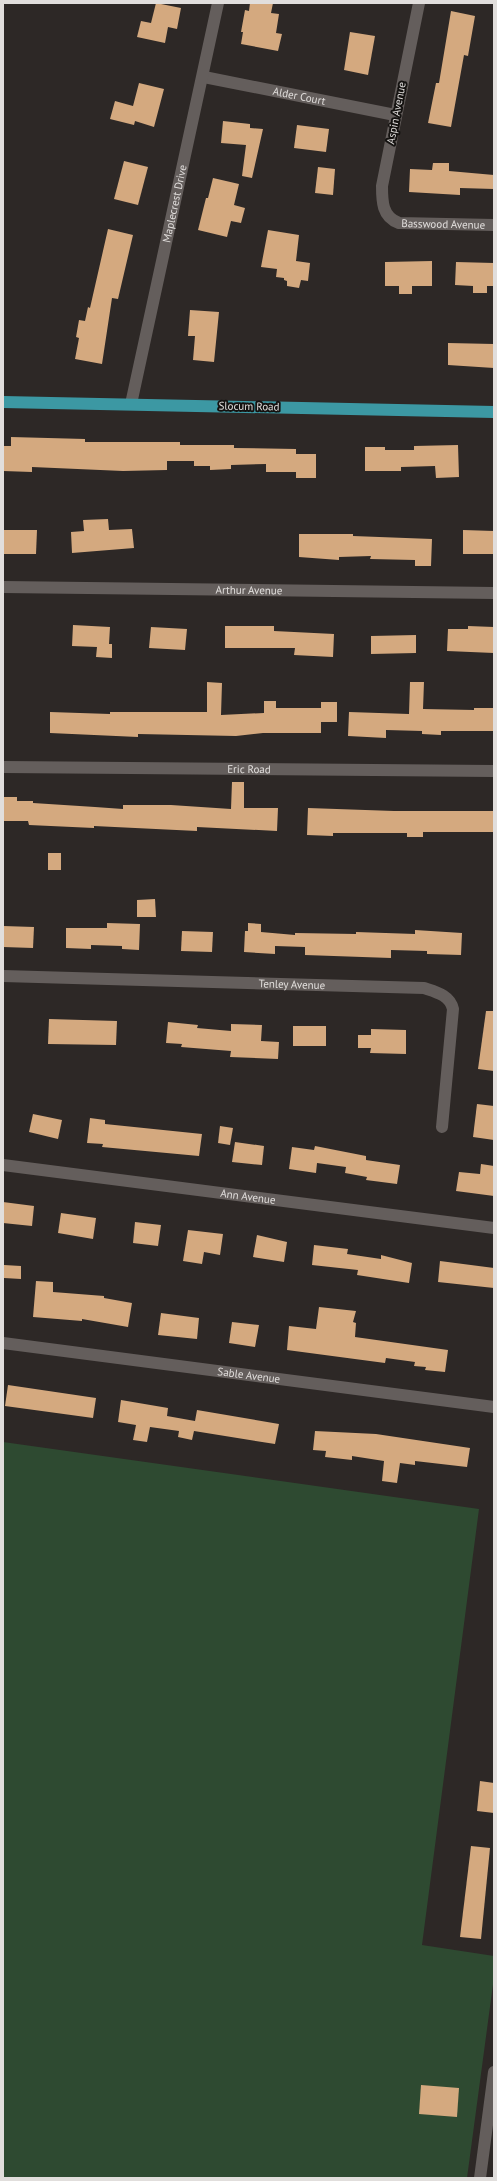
<svg xmlns="http://www.w3.org/2000/svg" width="497" height="2181" font-family="'PT Sans',sans-serif">
  <rect width="100%" height="100%" fill="#2d2826"/>
  <path fill="#2e4a31" d="M3,1442l476,67 -57,436 72,11v21l-27,201h-464z"/>
  <g fill="#d4a97f">
    <path d="M156,3l25,5 -4,21 -9,-2 -3,16 -28,-6 4,-16 10,2z"/>
    <path d="M250,3h23l-2,10 8,1 -3,19 6,1 -4,17 -37,-7 2,-12h-2l4,-22 4,1z"/>
    <path d="M451,11l24,5 -7,40 -4,-1 -13,72 -23,-4 8,-40h3z"/>
    <path d="M350,32l25,4 -7,39 -24,-5z"/>
    <path d="M139,83l25,6 -10,38 -19,-6 -1,4 -24,-6 5,-18 18,5z"/>
    <path d="M223,121l27,3v4l13,1 -11,49 -10,-2 4,-31 -25,-2z"/>
    <path d="M297,125l32,4 -3,23 -32,-4z"/>
    <path d="M124,161l24,6 -10,38 -24,-6z"/>
    <path d="M433,163h16v8l45,4v14l-34,-1v7l-51,-3 1,-23 22,1z"/>
    <path d="M318,167l17,2 -2,26 -18,-2z"/>
    <path d="M213,178l26,6 -5,21 11,3 -4,15 -10,-2 -4,16 -29,-7 8,-32h2z"/>
    <path d="M108,229l25,6 -15,64 -6,-1 -10,66 -27,-5 4,-21 -3,-1 3,-17 6,1 3,-14 2,1z"/>
    <path d="M268,230l31,5 -3,26 14,2 -2,18 -7,-1 -2,8 -12,-2v-5l-3,-1v-2l-8,-1 1,-8 -16,-2z"/>
    <path d="M432,261v25h-20v8h-13v-8h-14v-24z"/>
    <path d="M456,262l38,1v23h-7v7h-14v-7l-18,-1z"/>
    <path d="M190,310l29,2 -5,50 -21,-2 2,-24h-7z"/>
    <path d="M448,343l46,1v24l-46,-3z"/>
    <path d="M11,437l74,2v3h95v3h54v3l62,1v5h20v24h-20v-6h-30v-8l-35,1v4l-21,1v-4h-16v-5h-27v9l-44,1 -91,-4v5l-29,-1v-25h8z"/>
    <path d="M458,445l1,32 -23,1 -1,-12 -34,1v4h-36v-24h20v3h29v-4z"/>
    <path d="M108,519l1,11 23,-1 2,19 -62,5 -1,-21 13,-1 -1,-11z"/>
    <path d="M3,530h34l-1,24h-33z"/>
    <path d="M463,530l31,1v23h-31z"/>
    <path d="M299,534h54v2l79,3 -1,27h-16v-6l-45,-1 1,-3 -32,1v3l-40,-3z"/>
    <path d="M73,625l37,2 -1,17h3v14l-16,-1 1,-10 -25,-1z"/>
    <path d="M225,626h49v5l60,3 -1,23 -39,-2 1,-7h-70z"/>
    <path d="M468,626l26,1v26l-47,-2 1,-22h20z"/>
    <path d="M151,627l36,2 -2,21 -36,-2z"/>
    <path d="M416,635v18l-45,1v-18z"/>
    <path d="M207,682l15,1 -1,32 43,-2v-12h12v7h45v-6h16v20h-16v11h-58l-27,3 -98,-2v3l-88,-4v-21l60,2v-2h97z"/>
    <path d="M410,682h14l-1,27 51,1v-2h20v23h-53v4l-19,-1v-3l-36,-1v8l-38,-2 1,-24 60,2z"/>
    <path d="M232,782h12v26h34l-1,23 -80,-4v4l-103,-5v2l-65,-3 -1,-4h-25v-24h14v4h16v2l62,4 28,2v-4h48l60,4z"/>
    <path d="M308,808l86,3h100v21h-71v5h-16v-4h-74v3l-26,-1z"/>
    <rect x="48" y="853" width="13" height="17"/>
    <path d="M155,899l1,18h-19v-17z"/>
    <path d="M107,923l33,1 -1,26 -17,-1v-3l-31,-1v4l-25,-1v-20h41z"/>
    <path d="M248,923l13,1v8l34,3v-2l61,1v-2l59,2v-4l47,3 -1,22 -34,-1v-3l-36,-1v8l-86,-3v-8l-30,-1v8l-31,-2 1,-21h3z"/>
    <path d="M3,926l31,1 -1,21 -30,-1z"/>
    <path d="M182,931l31,1 -1,20 -31,-1z"/>
    <path d="M486,1011h8v60l-16,-2z"/>
    <path d="M49,1019l68,2 -1,24 -68,-1z"/>
    <path d="M168,1022l30,3 -1,3 34,3v-7l31,1 -1,16 18,1 -1,17 -48,-2 1,-6 -50,-4 1,-3 -16,-1z"/>
    <rect x="293" y="1026" width="33" height="20"/>
    <path d="M371,1029l35,1v24l-36,-1 1,-5h-13v-13h13z"/>
    <path d="M477,1104l17,2v34l-21,-3z"/>
    <path d="M33,1114l29,6 -4,19 -29,-7z"/>
    <path d="M90,1118l15,2v4l97,10 -3,22 -97,-9 1,-3 -16,-1z"/>
    <path d="M220,1126l13,2 -3,17 -12,-2z"/>
    <path d="M235,1142l29,4 -2,19 -30,-3z"/>
    <path d="M315,1146l51,10v4l34,5 -3,19 -31,-4 1,-3 -22,-4 1,-6 -29,-4 -1,10 -27,-4 3,-22 22,3z"/>
    <path d="M481,1164l13,2v30l-38,-5 3,-19 21,2z"/>
    <path d="M3,1202l31,4 -2,20 -29,-3z"/>
    <path d="M61,1213l35,5 -3,21 -35,-6z"/>
    <path d="M135,1222l26,3 -3,21 -25,-3z"/>
    <path d="M188,1230l35,4 -3,21 -16,-3 -2,12 -19,-3z"/>
    <path d="M257,1235l30,7 -3,20 -31,-5z"/>
    <path d="M314,1245l34,4 -1,5 34,5v-4l31,8 -3,20 -52,-8 1,-5 -46,-5z"/>
    <path d="M440,1261l54,7v20l-56,-6z"/>
    <path d="M4,1265l17,1v13l-17,-1z"/>
    <path d="M36,1281l17,1v10l51,4v2l28,5 -4,24 -46,-8v2l-49,-4z"/>
    <path d="M319,1307l37,4 -3,11 3,1 -1,14 93,13 -3,22 -20,-2 1,-3 -12,-1 1,-4 -29,-4 -1,5 -98,-13 2,-24 27,3z"/>
    <path d="M161,1313l38,5 -2,21 -39,-4z"/>
    <path d="M232,1322l27,3 -4,22 -26,-4z"/>
    <path d="M8,1385l88,13 -3,20 -88,-12z"/>
    <path d="M121,1400l47,8 -1,8 28,5 2,-11 82,14 -4,20 -81,-13 -2,9 -14,-3 1,-6 -29,-4 -3,15 -14,-2 3,-15 -18,-3z"/>
    <path d="M315,1431l61,3 94,14 -3,19 -52,-6v4l-15,-2 -3,20 -15,-2 2,-20 -32,-5v4l-27,-3 1,-6 -13,-1z"/>
    <path d="M480,1781l14,2v30l-17,-2z"/>
    <path d="M471,1846l19,2 -9,91 -21,-2z"/>
    <path d="M421,2085l38,3 -2,29 -38,-3z"/>
  </g>
  <g fill="none" stroke-linecap="round" stroke-linejoin="round">
    <g stroke="#645e5c" stroke-width="12">
      <path id="s1" d="M419,3l-37,183c0,15 0,31 17,37l95,2"/>
      <path id="s2" d="M204,77l191,38"/>
      <path id="s3" d="M131,404l87,-401"/>
      <path id="s4" d="M3,587l491,6"/>
      <path id="s5" d="M3,767l491,4"/>
      <path id="s6" d="M3,976l421,12c12,4 26,7 29,21l-11,118"/>
      <path id="s7" d="M3,1165l491,63"/>
      <path id="s8" d="M3,1343l491,64"/>
      <path d="M480,2178l14,-106"/>
    </g>
    <path stroke="#3c98a3" stroke-width="12" d="M3,402l491,10"/>
  </g>
  <g text-anchor="middle" dominant-baseline="central" stroke-width="4" stroke-linejoin="round" paint-order="stroke">
    <g font-size="11" fill="#e1dedc" stroke="#141210">
      <text stroke="none"><textPath href="#s2" startOffset="97">Alder Court</textPath></text>
      <text transform="translate(396 113) rotate(-79)">Aspin Avenue</text>
      <text stroke="none"><textPath href="#s3" startOffset="205">Maplecrest Drive</textPath></text>
      <text stroke="none"><textPath href="#s1" startOffset="275">Basswood Avenue</textPath></text>
      <text transform="translate(249 406) rotate(1)">Slocum Road</text>
      <text stroke="none"><textPath href="#s4" startOffset="246">Arthur Avenue</textPath></text>
      <text stroke="none"><textPath href="#s5" startOffset="246">Eric Road</textPath></text>
      <text stroke="none"><textPath href="#s6" startOffset="289">Tenley Avenue</textPath></text>
      <text stroke="none"><textPath href="#s7" startOffset="247">Ann Avenue</textPath></text>
      <text stroke="none"><textPath href="#s8" startOffset="248">Sable Avenue</textPath></text>
    </g>
  </g>
  <rect width="497" height="2181" fill="none" stroke="#e1dedc" stroke-width="8"/>
</svg>
